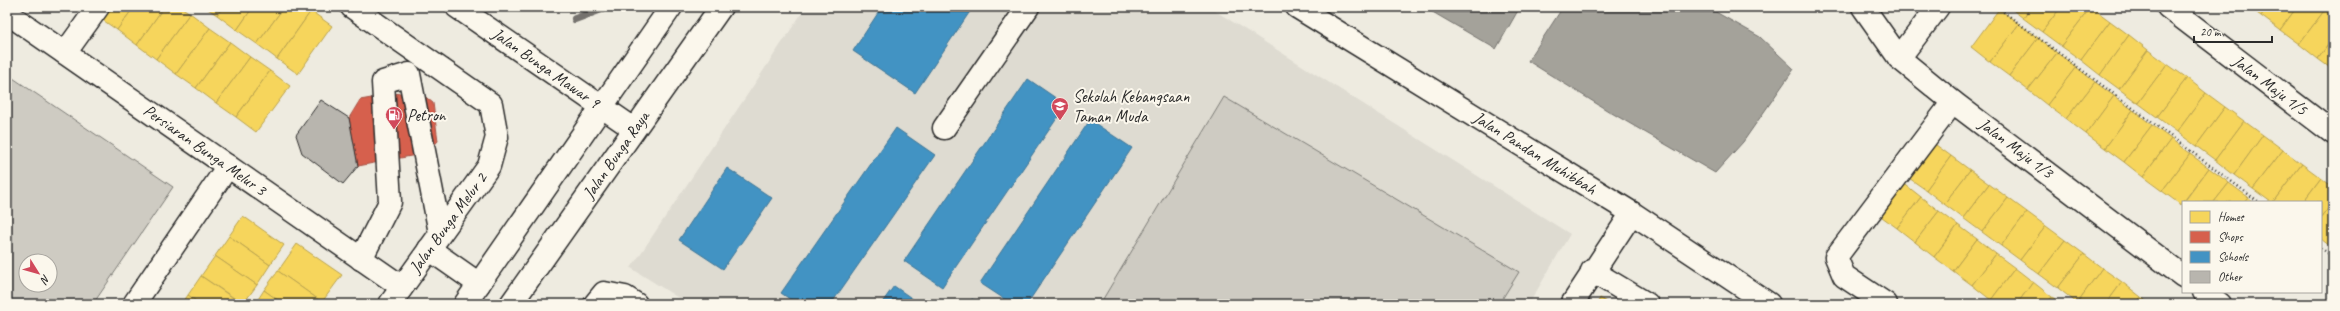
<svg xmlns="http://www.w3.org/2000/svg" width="2340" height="311" font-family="Caveat,sans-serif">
  <rect width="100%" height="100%" fill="#eeebe0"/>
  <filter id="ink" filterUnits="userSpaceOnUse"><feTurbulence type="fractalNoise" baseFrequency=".025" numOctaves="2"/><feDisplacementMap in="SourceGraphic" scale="8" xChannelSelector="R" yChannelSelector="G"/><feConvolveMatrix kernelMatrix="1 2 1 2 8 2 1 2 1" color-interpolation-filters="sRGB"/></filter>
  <g filter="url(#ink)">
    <path fill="#dedbd1" d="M806,7h403l361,227 -41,70h-841l-57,-36z"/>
    <g fill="#cecbc2" stroke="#7c7b76" fill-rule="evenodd">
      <path d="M7,74l166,113 -80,117h-86zM26,261h24v24h-24z"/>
      <path d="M1224,97l295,175 -20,32h-399z"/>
    </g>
    <g fill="#a4a29a" stroke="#74726e">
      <path d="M1424,7h96l-24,42z"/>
      <path d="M1563,7h144l53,30 34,32 -51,73 -28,31 -105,-61 -82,-51z"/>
    </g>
    <g fill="#f6d55c" stroke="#b9a24d">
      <path d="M103,7h31l-17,23 -20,-14z"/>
      <path d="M134,7h30l-27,38 -20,-15z"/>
      <path d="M164,7h17l9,6 -34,46 -19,-14z"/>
      <path d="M205,7h18l-6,8z"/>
      <path d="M223,7h30l-16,23 -20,-15z"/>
      <path d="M253,7h31l-27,37 -20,-14z"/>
      <path d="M284,7h22l5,4 -34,48 -20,-15z"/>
      <path d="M2009,7h22l-8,11z"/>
      <path d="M2031,7h30l-19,25 -19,-14z"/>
      <path d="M2061,7h30l-30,39 -19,-14z"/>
      <path d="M2091,7l19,14 -29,39 -20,-14z"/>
      <path d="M2249,7h18l-6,9z"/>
      <path d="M2267,7h30l-17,23 -19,-14z"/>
      <path d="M2297,7h30l-28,37 -19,-14z"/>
      <path d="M2327,7h6v31l-15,21 -19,-15z"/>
      <path d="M1999,9l20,15 -29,38 -19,-15z"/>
      <path d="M311,11l21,15 -34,48 -21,-15z"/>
      <path d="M190,13l20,15 -34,46 -20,-15z"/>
      <path d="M2110,21l19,14 -29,40 -19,-15z"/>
      <path d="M2019,24l19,14 -29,38 -19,-14z"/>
      <path d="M210,28l20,14 -34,46 -20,-14z"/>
      <path d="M2129,35l19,15 -29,39 -19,-14z"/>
      <path d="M2038,38l19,15 -29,37 -19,-14z"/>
      <path d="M2333,38v32l-15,-11z"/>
      <path d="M230,42l20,15 -34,46 -20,-15z"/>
      <path d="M2148,50l19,14 -29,39 -19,-14z"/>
      <path d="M2057,53l19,14 -29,38 -19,-15z"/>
      <path d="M250,57l20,14 -34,46 -20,-14z"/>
      <path d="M2167,64l20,14 -30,39 -19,-14z"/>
      <path d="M2076,67l19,15 -29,37 -19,-14z"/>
      <path d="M270,71l20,15 -34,46 -20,-15z"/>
      <path d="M2187,78l19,15 -29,39 -20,-15z"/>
      <path d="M2095,82l19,14 -28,38 -20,-15z"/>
      <path d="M2206,93l19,14 -29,39 -19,-14z"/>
      <path d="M2114,96l19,14 -28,38 -19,-14z"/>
      <path d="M2225,107l19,14 -29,39 -19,-14z"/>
      <path d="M2133,110l19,15 -28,37 -19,-14z"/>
      <path d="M2244,121l19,14 -29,40 -19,-15z"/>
      <path d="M2152,125l19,14 -28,38 -19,-15z"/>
      <path d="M2263,135l20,15 -30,39 -19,-14z"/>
      <path d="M2171,139l19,15 -28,37 -19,-14z"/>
      <path d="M1932,142l19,14 -25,34 -20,-14z"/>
      <path d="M2283,150l19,14 -29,38h-2l-18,-13z"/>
      <path d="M2190,154l19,14 -28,37 -19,-14z"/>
      <path d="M1951,156l19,14 -26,34 -18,-14z"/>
      <path d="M2302,164l19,14 -18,24h-30z"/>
      <path d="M2209,168l20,15 -15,19h-30z"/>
      <path d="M1970,170l19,14 -26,34 -19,-14z"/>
      <path d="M2321,178l12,9v15l-12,16v-16h-18z"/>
      <path d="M1902,182l19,15 -24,31 -19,-14z"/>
      <path d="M2229,183l19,14 -4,5h-30z"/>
      <path d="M1989,184l19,14 -26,34 -19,-14z"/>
      <path d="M1921,197l18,14 -24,31 -18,-14z"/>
      <path d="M2248,197l6,5h-10z"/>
      <path d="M2008,198l19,14 -26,34 -19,-14z"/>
      <path d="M2333,202v40l-3,4 -9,-7v-21z"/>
      <path d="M1939,211l19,14 -24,32 -19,-15z"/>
      <path d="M2027,212l19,14 -26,34 -19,-14z"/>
      <path d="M243,216l41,29 -14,20 -41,-29z"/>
      <path d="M1958,225l19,14 -24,32 -19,-14z"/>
      <path d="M2046,226l19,14 -26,34 -19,-14z"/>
      <path d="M229,236l41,29 -13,20 -42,-29z"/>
      <path d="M1977,239l19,15 -24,31 -19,-14z"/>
      <path d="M2065,240l19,14 -26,34 -19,-14z"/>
      <path d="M297,244l45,31 -20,27 -44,-31z"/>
      <path d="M1996,254l19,14 -24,32 -19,-15z"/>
      <path d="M2084,254l18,14 -25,35 -19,-15z"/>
      <path d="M215,256l42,29 -14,19 -42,-28z"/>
      <path d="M2015,268l18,14 -16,22h-20l-6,-4z"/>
      <path d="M2102,268l20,14 -16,22h-27l-2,-1z"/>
      <path d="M278,271l44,31 -1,2h-38l-19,-14z"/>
      <path d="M201,276l41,28h-42l-12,-9z"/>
      <path d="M2033,282l19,15 -5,7h-30z"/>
      <path d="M2122,282l19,15 -6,7h-29z"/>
      <path d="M264,290l19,14h-28z"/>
      <path d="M188,295l12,9h-18z"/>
      <path d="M2052,297l10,7h-15z"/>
      <path d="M2141,297l9,7h-15z"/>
      <path d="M1600,298l9,6h-12z"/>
    </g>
    <path fill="#d6604d" stroke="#a35043" d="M417,90l16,13 5,38 -11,12 -69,13 -9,-48 11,-18z"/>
    <g fill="#4393c3" stroke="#3c7495">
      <path d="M882,7h91l-58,86 -62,-42z"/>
      <path d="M1028,79l38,26 -124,182 -38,-26z"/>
      <path d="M1090,120l42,28 -105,156h-15l-32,-21z"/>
      <path d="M896,128l39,27 -104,149h-34l-16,-11z"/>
      <path d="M727,168l45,30 -49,71 -44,-29z"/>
      <path d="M894,286l26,18h-39z"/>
      <path d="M972,299l7,5h-11z"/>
    </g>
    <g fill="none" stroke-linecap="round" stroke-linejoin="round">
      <path stroke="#74726e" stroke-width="8" d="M575,19l32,-12"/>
    </g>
    <path fill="#b8b5ae" stroke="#2b2b2b" d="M321,100l28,18 9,48 -15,18 -41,-31 -6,-18z"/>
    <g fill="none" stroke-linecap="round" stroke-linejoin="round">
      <defs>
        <g id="minor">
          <path d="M352,7l139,97 6,33 -8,29 -99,138"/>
          <path d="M457,7l177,122"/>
          <path d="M1297,7l335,206 137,91"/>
          <path d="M1863,7l36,51 54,44 230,174"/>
          <path d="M2168,7l165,126"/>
          <path d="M7,13l395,274"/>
          <path d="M65,53l33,-46"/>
          <path d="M1899,58l39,-51"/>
          <path d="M944,128l84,-121"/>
          <path d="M429,249l50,35"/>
          <path d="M361,259l29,-57 -7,-120 26,-8 31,159"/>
          <path d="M1592,271l55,33"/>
          <path d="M2204,292l16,12"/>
          <path d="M134,304l94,-138"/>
          <path d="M465,304l206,-297"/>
          <path d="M511,304l210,-297"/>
          <path d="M595,304l9,-11 21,4 11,7"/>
          <path d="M1572,304l60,-91"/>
          <path d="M1886,304l-42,-28 -8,-19 117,-155"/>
        </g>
      </defs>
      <use href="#minor" stroke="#2b2b2b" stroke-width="25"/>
      <g stroke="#2b2b2b" stroke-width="2.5" stroke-dasharray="1 3" stroke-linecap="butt">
        <path d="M1997,7l262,195"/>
        <path d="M2321,248l12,9"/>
      </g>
      <use href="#minor" stroke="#fbf7ec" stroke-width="22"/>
    </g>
  </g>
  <defs>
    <symbol id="school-pin" viewBox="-11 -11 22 30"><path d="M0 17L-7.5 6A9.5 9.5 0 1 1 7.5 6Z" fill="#d1495b" stroke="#fbf7ec"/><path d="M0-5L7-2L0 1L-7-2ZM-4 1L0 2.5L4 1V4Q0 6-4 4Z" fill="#fff"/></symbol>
    <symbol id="fuel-pin" viewBox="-11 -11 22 30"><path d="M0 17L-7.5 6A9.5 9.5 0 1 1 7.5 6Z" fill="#d1495b" stroke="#fbf7ec"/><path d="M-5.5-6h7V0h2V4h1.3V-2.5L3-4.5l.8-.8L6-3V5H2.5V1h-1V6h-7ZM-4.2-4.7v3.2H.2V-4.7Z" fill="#fff"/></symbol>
  </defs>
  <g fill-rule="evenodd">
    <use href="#school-pin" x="1050" y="96" width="20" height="27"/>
    <use href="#fuel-pin" x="384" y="105" width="20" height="27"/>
  </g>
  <g text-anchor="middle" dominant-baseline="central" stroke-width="4" stroke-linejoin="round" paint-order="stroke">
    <g font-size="17" fill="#2b2b2b" stroke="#fbf7ec">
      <text transform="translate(546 68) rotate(35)">Jalan Bunga Mawar 9</text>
      <text transform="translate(2270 85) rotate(37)">Jalan Maju 1/5</text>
      <text transform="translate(2016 148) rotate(37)">Jalan Maju 1/3</text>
      <text transform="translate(205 150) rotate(35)">Persiaran Bunga Melur 3</text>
      <text transform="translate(1535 153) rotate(32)">Jalan Pandan Muhibbah</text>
      <text transform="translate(616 155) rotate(-55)">Jalan Bunga Raya</text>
      <text transform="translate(448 223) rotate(-54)">Jalan Bunga Melur 2</text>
    </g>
    <g font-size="17" fill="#2b2b2b" stroke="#fbf7ec" text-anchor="start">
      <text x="1073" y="96">Sekolah Kebangsaan<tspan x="1073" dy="20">Taman Muda</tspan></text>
      <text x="407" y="115">Petron</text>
    </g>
  </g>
  <rect width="2340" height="311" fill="none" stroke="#fbf7ec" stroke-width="24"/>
  <rect x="12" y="12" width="2316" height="287" fill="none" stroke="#2b2b2b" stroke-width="1.5" filter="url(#ink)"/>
  <rect x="2182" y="201" width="140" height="92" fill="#fbf7ec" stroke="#a8a59f"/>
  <rect x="2190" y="211" width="20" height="12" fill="#f6d55c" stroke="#a8a59f"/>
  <text x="2218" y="221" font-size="12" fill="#2b2b2b">Homes</text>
  <rect x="2190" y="231" width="20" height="12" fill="#d6604d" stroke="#a8a59f"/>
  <text x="2218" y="241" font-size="12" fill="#2b2b2b">Shops</text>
  <rect x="2190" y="251" width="20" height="12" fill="#4393c3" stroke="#a8a59f"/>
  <text x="2218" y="261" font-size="12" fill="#2b2b2b">Schools</text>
  <rect x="2190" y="271" width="20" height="12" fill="#b8b5ae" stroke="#a8a59f"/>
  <text x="2218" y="281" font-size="12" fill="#2b2b2b">Other</text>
  <g transform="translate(38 273) rotate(127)"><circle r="19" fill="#fbf7ec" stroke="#a8a59f"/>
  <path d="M0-3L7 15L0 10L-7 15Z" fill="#d1495b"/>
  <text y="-6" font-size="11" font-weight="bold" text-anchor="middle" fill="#2b2b2b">N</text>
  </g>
  <path d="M2194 36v6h78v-6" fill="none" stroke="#2b2b2b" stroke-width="2"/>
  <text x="2200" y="36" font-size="12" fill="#2b2b2b" stroke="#fbf7ec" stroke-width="3" paint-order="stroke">20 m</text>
</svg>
